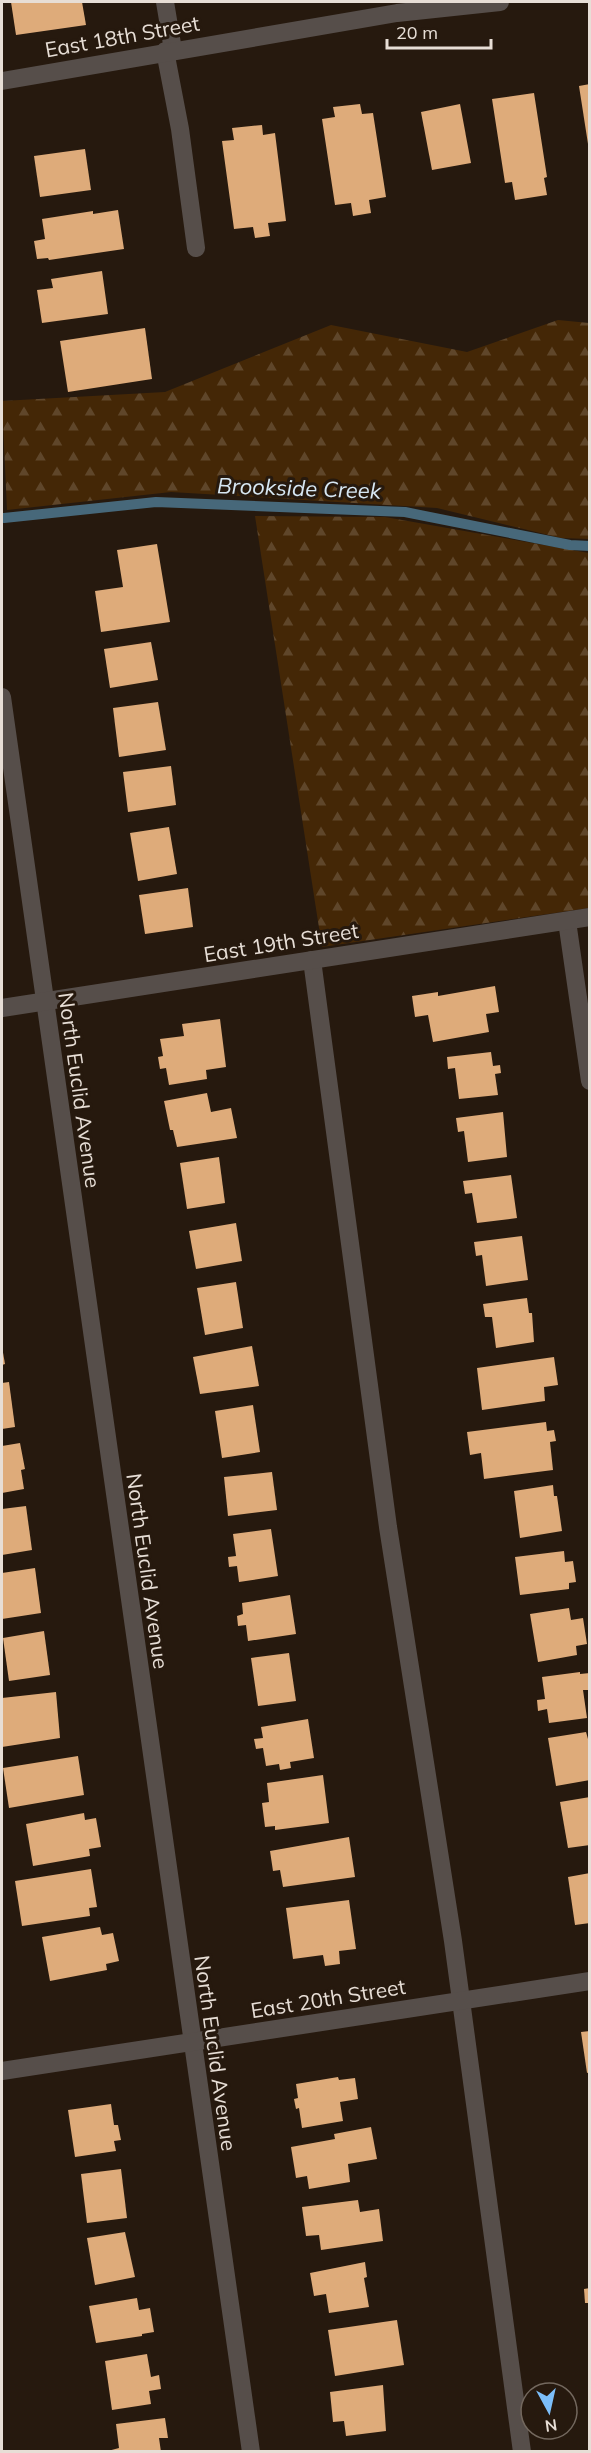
<svg xmlns="http://www.w3.org/2000/svg" width="591" height="2453" font-family="Mulish,sans-serif">
  <defs>
    <pattern id="forest-firs" width="22" height="20" patternUnits="userSpaceOnUse" patternTransform="scale(1.5)"><rect width="22" height="20" fill="#442706"/><path d="M5 1l3.5 6h-7zM16 11l3.5 6h-7z" fill="#5f462a"/></pattern>
  </defs>
  <rect width="100%" height="100%" fill="#26190e"/>
  <g fill="url(#forest-firs)">
    <path d="M558,320l31,3v216l-28,-1 -124,-30 -266,-16 -164,18 -5,-109 163,-9 166,-67 136,27z"/>
    <path d="M255,516l130,1 204,36v355l-267,39z"/>
  </g>
  <g fill="none" stroke-linecap="round" stroke-linejoin="round">
    <path stroke="#47687a" stroke-width="10" d="M4,518l152,-16 249,10 165,33 20,1"/>
  </g>
  <g fill="#deab7a">
    <path d="M11,2h71l4,23 -70,10z"/>
    <path d="M590,84v60h-2l-9,-58z"/>
    <path d="M534,93l13,84 -3,1 3,17 -32,5 -3,-18 -7,1 -13,-84z"/>
    <path d="M360,104l2,10 11,-1 13,84 -17,3 2,13 -18,3 -2,-13 -16,2 -13,-86 13,-2 -2,-10z"/>
    <path d="M460,104l11,59 -39,7 -11,-58z"/>
    <path d="M262,125l1,10 12,-2 11,88 -18,2 2,13 -15,2 -2,-11 -19,2 -12,-88 12,-1 -2,-12z"/>
    <path d="M85,149l6,41 -51,7 -6,-41z"/>
    <path d="M118,210l6,39 -75,11 -1,-2 -11,1 -3,-18 11,-2 -3,-20 51,-8v3z"/>
    <path d="M102,271l6,43 -66,9 -5,-33 16,-2 -2,-9z"/>
    <path d="M145,328l7,51 -84,13 -8,-51z"/>
    <path d="M157,544l13,78 -69,10 -6,-41 28,-4 -6,-37z"/>
    <path d="M151,642l7,38 -48,8 -6,-39z"/>
    <path d="M158,702l8,48 -47,7 -6,-49z"/>
    <path d="M171,766l5,39 -48,7 -5,-40z"/>
    <path d="M169,827l8,47 -39,7 -8,-48z"/>
    <path d="M188,888l5,39 -48,7 -6,-39z"/>
    <path d="M495,986l4,26 -13,2 3,18 -56,10 -5,-27 -13,2 -3,-21 26,-4v4z"/>
    <path d="M220,1019l6,48 -20,3 1,9 -38,6 -3,-17 -6,1 -2,-12 5,-1 -3,-17 24,-3 -2,-12z"/>
    <path d="M491,1052l2,14 7,-1 1,8 -6,1 3,21 -39,4 -4,-31 -7,1 -1,-12z"/>
    <path d="M207,1093l4,19 20,-4 6,30 -60,9 -4,-17h-3l-6,-29z"/>
    <path d="M503,1112l4,45 -39,5 -4,-31 -6,1 -2,-14z"/>
    <path d="M219,1157l6,46 -38,6 -7,-46z"/>
    <path d="M511,1175l6,43 -40,5 -5,-30 -7,1 -2,-13z"/>
    <path d="M236,1223l6,38 -46,8 -7,-38z"/>
    <path d="M522,1236l6,44 -42,6 -4,-31 -6,1 -2,-14z"/>
    <path d="M236,1282l7,46 -38,7 -8,-47z"/>
    <path d="M527,1298l2,15h3l2,29 -38,6 -4,-31h-7l-2,-13z"/>
    <path d="M252,1346l7,40 -59,8 -7,-37z"/>
    <path d="M2,1347l3,17 -3,1z"/>
    <path d="M554,1357l4,28 -14,2 1,14 -63,9 -5,-42z"/>
    <path d="M9,1382l6,45 -13,2v-46z"/>
    <path d="M253,1405l7,47 -38,6 -7,-47z"/>
    <path d="M546,1422l1,9 7,-1 2,11 -6,1 3,28 -69,9 -3,-26 -11,2 -3,-23z"/>
    <path d="M20,1443l5,26 -4,1 3,19 -22,4v-47z"/>
    <path d="M272,1472l5,38 -49,6 -4,-39z"/>
    <path d="M553,1485l1,11h3l5,35 -42,7 -6,-47z"/>
    <path d="M26,1506l6,44 -30,5v-46z"/>
    <path d="M271,1529l7,47 -39,6 -2,-16 -8,1 -1,-10 8,-1 -3,-22z"/>
    <path d="M564,1551l1,11 8,-1 3,21 -7,1v6l-49,6 -5,-38z"/>
    <path d="M35,1568l6,45 -39,6v-46z"/>
    <path d="M290,1595l6,39 -48,7 -2,-16 -8,1 -1,-10 6,-2 -1,-11z"/>
    <path d="M569,1608l2,12 12,-2 4,26 -11,2 1,9 -39,7 -8,-48z"/>
    <path d="M44,1631l6,44 -41,6 -6,-43z"/>
    <path d="M289,1653l7,48 -38,5 -7,-48z"/>
    <path d="M580,1672v2l10,-1v17h-7l4,28 -38,5 -2,-14 -9,2 -1,-11 8,-1 -3,-22z"/>
    <path d="M56,1692l4,46 -58,9v-49z"/>
    <path d="M308,1719l6,39 -24,4 1,6 -11,2 -1,-6 -13,2 -3,-18 -7,1 -2,-10 9,-1 -2,-11z"/>
    <path d="M586,1732l4,14v34l-34,6 -8,-48z"/>
    <path d="M78,1756l6,39 -75,13 -6,-40z"/>
    <path d="M323,1775l6,48 -54,7v-4l-10,1 -3,-24 7,-1 -2,-19z"/>
    <path d="M590,1797v48l-22,3 -8,-46z"/>
    <path d="M84,1813l1,7 11,-2 5,29 -12,2 1,7 -57,10 -7,-42z"/>
    <path d="M349,1837l6,40 -72,10 -3,-17 -7,1 -3,-20z"/>
    <path d="M91,1869l6,38 -8,1 1,8 -68,10 -7,-45z"/>
    <path d="M590,1873v50l-15,2 -7,-48z"/>
    <path d="M349,1900l7,49 -17,2 1,13 -15,2 -2,-11 -30,4 -7,-51z"/>
    <path d="M100,1927l2,8 11,-2 6,28 -13,3 1,6 -57,11 -8,-44z"/>
    <path d="M590,2031v41l-3,1 -6,-41z"/>
    <path d="M338,2077l1,3 16,-2 3,21 -18,3 3,19 -41,7 -3,-20 -3,1 -2,-10 4,-1 -2,-14z"/>
    <path d="M111,2104l3,21h4l3,15 -7,1 2,10 -41,6 -7,-47z"/>
    <path d="M371,2127l6,32 -29,5 2,18 -41,7 -2,-13 -11,2 -5,-31 44,-8 -1,-5z"/>
    <path d="M121,2169l6,49 -40,5 -6,-49z"/>
    <path d="M358,2200l2,12 19,-3 4,32 -62,9 -2,-15 -13,1 -4,-29z"/>
    <path d="M125,2232l10,45 -40,8 -8,-47z"/>
    <path d="M365,2262l2,15 -3,1 5,29 -40,6 -3,-19 -12,2 -4,-23z"/>
    <path d="M590,2288v15h-5l-1,-14z"/>
    <path d="M137,2298l2,12 11,-2 4,24 -12,2v2l-46,7 -7,-37z"/>
    <path d="M397,2320l7,45 -69,11 -7,-46z"/>
    <path d="M147,2354l4,23 8,-2 2,14 -12,2 2,13 -39,6 -7,-49z"/>
    <path d="M383,2385l3,46 -40,5 -2,-15 -11,1 -3,-30z"/>
    <path d="M165,2418l3,20h-9l2,14h-57l15,-4 -3,-24z"/>
  </g>
  <g fill="none" stroke-linecap="round" stroke-linejoin="round">
    <g stroke="#564e4a" stroke-width="18">
      <path d="M165,2l8,48"/>
      <path d="M165,51l15,78 16,119"/>
      <path d="M2,81l395,-68 103,-11"/>
      <path d="M2,697l249,1755"/>
      <path d="M567,921l23,160"/>
      <path d="M312,960l76,567 65,414 69,511"/>
      <path d="M2,1008l588,-91"/>
      <path d="M2,2071l588,-90"/>
    </g>
  </g>
  <g text-anchor="middle" dominant-baseline="central" stroke-width="6" stroke-linejoin="round" paint-order="stroke">
    <g font-size="21" fill="#e7ded6" stroke="#26190e">
      <text transform="translate(122 36) rotate(-10)">East 18th Street</text>
      <text transform="translate(281 942) rotate(-9)">East 19th Street</text>
      <text transform="translate(80 1090) rotate(82)">North Euclid Avenue</text>
      <text transform="translate(148 1571) rotate(82)">North Euclid Avenue</text>
      <text transform="translate(328 1998) rotate(-9)">East 20th Street</text>
      <text transform="translate(216 2053) rotate(82)">North Euclid Avenue</text>
    </g>
    <g font-size="22" font-style="italic" fill="#d7e7f3" stroke="#26190e">
      <text transform="translate(299 488) rotate(2)">Brookside Creek</text>
    </g>
  </g>
  <rect width="591" height="2453" fill="none" stroke="#e7ded6" stroke-width="6"/>
  <g transform="translate(549 2411) rotate(172)"><circle r="28" fill="#26190e" stroke="#73685e" stroke-width="1.5"/>
  <path d="M0-4.5L10 22L0 15L-10 22Z" fill="#7cbef9"/>
  <text y="-9" font-size="16" font-weight="bold" text-anchor="middle" fill="#e7ded6">N</text>
  </g>
  <path d="M387 39v9h104v-9" fill="none" stroke="#e7ded6" stroke-width="3"/>
  <text x="396" y="39" font-size="18" fill="#e7ded6" stroke="#26190e" stroke-width="4.5" paint-order="stroke">20 m</text>
</svg>
